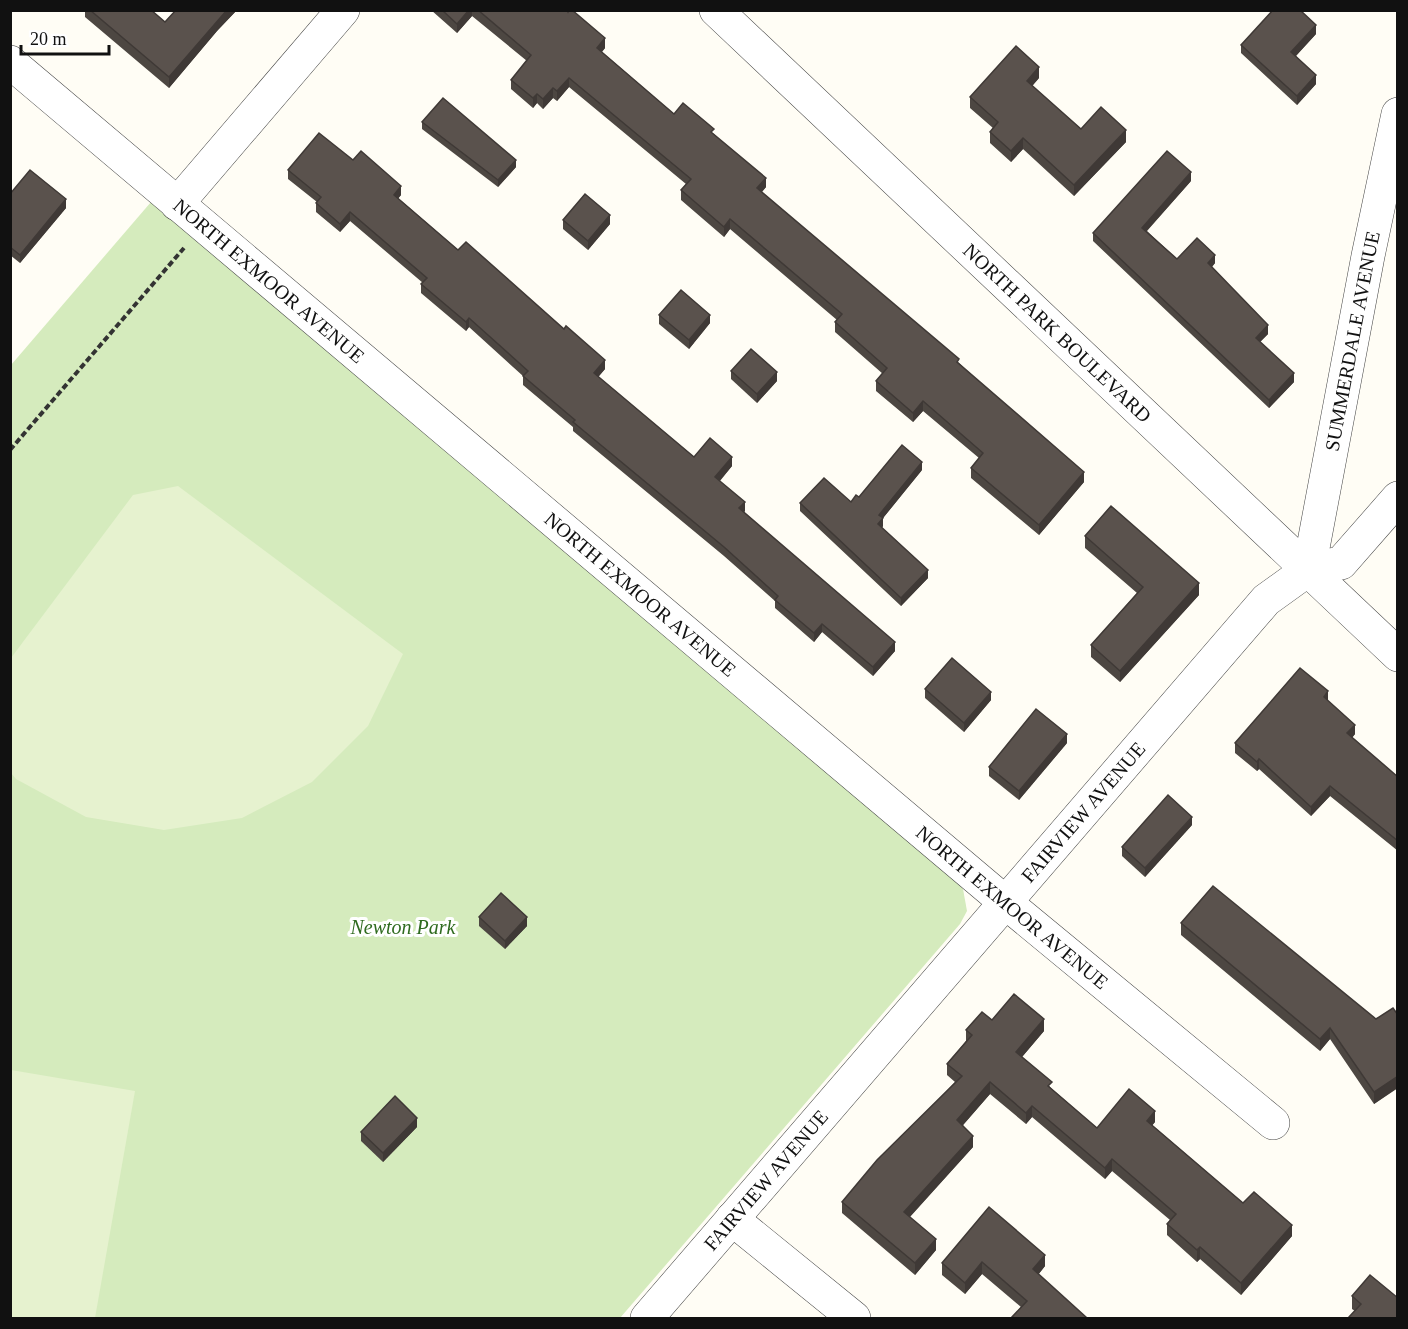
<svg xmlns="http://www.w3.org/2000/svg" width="1408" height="1329" font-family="'Times New Roman',serif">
  <rect width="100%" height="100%" fill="#fffdf5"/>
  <path fill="#d5ebbd" d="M151,202l799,671 13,16 4,22 -7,13 -340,394h-609v-953z"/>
  <g fill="#e6f2cf">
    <path d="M178,486l225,168 -35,72 -56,56 -70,36 -78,12 -78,-13 -70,-38 -5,-6v-115l122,-163z"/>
    <path d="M11,1070l124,21 -40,227h-84z"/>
  </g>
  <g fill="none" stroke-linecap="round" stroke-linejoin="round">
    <defs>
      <g id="street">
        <path id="s1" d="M716,10l682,645"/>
        <path id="s2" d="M10,62l995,840 268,221"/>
        <path d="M177,204l166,-194"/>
        <path id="s3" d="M1309,569l59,-313 30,-142"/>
        <path d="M732,1219l122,99"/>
        <path id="s4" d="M647,1318l619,-718 43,-31 32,-6 57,-65"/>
      </g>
    </defs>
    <use href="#street" stroke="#444" stroke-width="34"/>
    <path stroke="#333" stroke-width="4" stroke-dasharray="6 3" stroke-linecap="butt" d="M10,450l174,-202"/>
    <use href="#street" stroke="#fff" stroke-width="33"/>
  </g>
  <g fill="#4d4742">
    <path d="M85,10h66l14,12 11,-12h61l-20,21 -48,57 -84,-71z"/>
    <path d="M431,10h136l38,38 -3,4 72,62 40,20 52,53 -4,5 197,171 125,119 -45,53 -68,-57v-10l8,-10 -56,-47 -10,11 -37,-31v-10l7,-7 -48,-42v-10l2,-2 -107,-91 -6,8 -43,-37v-10l5,-6 -117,-97 -12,14 -4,-3 -10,11 -6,-6 -4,5 -22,-19v-9l16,-19 -55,-45 -15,17z"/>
    <path d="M1316,34l-20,22 20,28 -19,21 -56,-52v-8z"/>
    <path d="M1039,78l-7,8 49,43 45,13 -52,54 -51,-47 -12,13 -21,-19v-11l3,-4 -23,-20v-11z"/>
    <path d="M422,122l94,45 -18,20 -76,-58z"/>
    <path d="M353,160l48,35 -3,3 60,52 147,119 -7,8 96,80 38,9 -12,15 25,30 -1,1 151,139 -22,25 -51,-44 -8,10 -39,-34v-7l-51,-45 -151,-125v-4l-50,-42v-9l-54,-49 -3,4 -45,-38v-9l2,-1 -73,-62 -10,11 -24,-20v-9l1,-1 -29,-23v-9z"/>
    <path d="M1191,181l-44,50 30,28 38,4 -3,4 56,67 -8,8 34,40 -25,26 -176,-167v-8z"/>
    <path d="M10,194l56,14 -46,55 -10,-8z"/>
    <path d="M563,220l47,4 -22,26 -25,-21z"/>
    <path d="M659,315l51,8 -21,26 -30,-25z"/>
    <path d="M731,371l46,10 -20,22 -26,-24z"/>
    <path d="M922,470l-39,48v8l-1,2 46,50 -27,28 -101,-95v-8l51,-1z"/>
    <path d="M1085,536l114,59 -79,87 -29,-25v-12l46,-52 -52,-45z"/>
    <path d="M925,689l66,11 -27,32 -39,-34z"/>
    <path d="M1328,701l27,33 -3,4 46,39v74l-68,-55 -19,20 -52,-47 -2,2 -22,-18v-10z"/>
    <path d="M1067,743l-48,57 -30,-24v-9z"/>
    <path d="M1192,825l-47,52 -23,-21v-9z"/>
    <path d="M479,917l48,9 -22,23 -26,-23z"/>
    <path d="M1181,923l195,96 22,-4v73l-24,16 -44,-65 -10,12 -139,-116z"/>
    <path d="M992,1020l52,11 -22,26 30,32 45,39 58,-6 -3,3 91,78 49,33 -51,59 -41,-36 -3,3 -30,-27v-11l3,-4 -58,-49 -7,8 -73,-62 -6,7 -36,-30 -27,31 10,22 -63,70 26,33 -21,25 -73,-62v-11l113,-120 -8,-7v-11l19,-23v-11z"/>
    <path d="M417,1127l-34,35 -22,-21v-9z"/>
    <path d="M989,1207l56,59 -7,9 49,43h-75v-1l9,-10 -39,-33 -17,20 -23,-19v-12z"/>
    <path d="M1352,1296l46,22h-49l6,-7 -3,-2z"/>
  </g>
  <g fill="#3f3936">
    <path d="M227,10h10l-20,21 -48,57v-11z"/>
    <path d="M469,10h3v6l-15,17v-9z"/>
    <path d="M1316,25v9l-25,27v-9z"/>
    <path d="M605,38v10l-8,9v-9z"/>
    <path d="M1039,67v11l-12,14v-11z"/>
    <path d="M1316,75v9l-19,21v-9z"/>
    <path d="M569,78v9l-12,14v-10z"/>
    <path d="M553,88v10l-10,11v-10z"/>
    <path d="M537,94v9l-4,5v-10z"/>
    <path d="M1126,130v12l-52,54v-11z"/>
    <path d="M1023,138v11l-12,13v-11z"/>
    <path d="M516,160v7l-18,20v-7z"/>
    <path d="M1191,172v9l-49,55v-8z"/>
    <path d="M766,178v9l-9,10v-9z"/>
    <path d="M401,186v9l-7,9v-9z"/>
    <path d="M66,199v9l-46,55v-8z"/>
    <path d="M350,212v9l-10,11v-8z"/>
    <path d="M610,215v9l-22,26v-9z"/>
    <path d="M730,219v10l-6,8v-10z"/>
    <path d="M1215,255v8l-7,8v-8z"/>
    <path d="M710,315v8l-21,26v-9z"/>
    <path d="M469,318v9l-3,4v-9z"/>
    <path d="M1268,325v9l-12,12v-8z"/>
    <path d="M605,360v9l-11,13v-9z"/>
    <path d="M777,372v9l-20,22v-9z"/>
    <path d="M1294,373v9l-25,26v-8z"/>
    <path d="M923,401v10l-10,11v-9z"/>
    <path d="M732,457v9l-17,20v-9z"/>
    <path d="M922,462v8l-43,53v-8z"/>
    <path d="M1084,472v10l-45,53v-10z"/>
    <path d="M745,502v9l-6,6v-9z"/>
    <path d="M883,518v8l-5,6v-8z"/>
    <path d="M928,570v8l-27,28v-8z"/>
    <path d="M1199,583v12l-79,87v-11z"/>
    <path d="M822,624v8l-8,10v-9z"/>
    <path d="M895,642v9l-22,25v-9z"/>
    <path d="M1328,691v10l-4,-4z"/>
    <path d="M991,692v8l-27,32v-9z"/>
    <path d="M1355,725v9l-8,9v-10z"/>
    <path d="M1067,734v9l-48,57v-9z"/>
    <path d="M1259,759v10l-2,2v-9z"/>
    <path d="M1330,786v10l-19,20v-9z"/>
    <path d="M1192,817v8l-47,52v-9z"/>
    <path d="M527,917v9l-22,23v-8z"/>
    <path d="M1044,1019v12l-28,33v-12z"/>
    <path d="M1330,1028v11l-10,12v-12z"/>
    <path d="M1397,1076v12l-23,16v-12z"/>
    <path d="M990,1082v12l-33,38v-12z"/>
    <path d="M1032,1106v11l-6,7v-11z"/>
    <path d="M1155,1111v11l-8,10v-11z"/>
    <path d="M417,1118v9l-34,35v-9z"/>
    <path d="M973,1136v11l-69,76v-11z"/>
    <path d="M1112,1159v12l-7,8v-11z"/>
    <path d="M1292,1225v11l-51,59v-12z"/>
    <path d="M936,1239v11l-21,25v-12z"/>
    <path d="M1200,1247v12l-3,3v-12z"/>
    <path d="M1045,1255v11l-12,15v-12z"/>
    <path d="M982,1262v12l-17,20v-11z"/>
  </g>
  <g fill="#5a524d" stroke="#3f3936" stroke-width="1.5">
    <path d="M90,10h61l14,12 11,-12h51l-58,67z"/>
    <path d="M442,10h27l-12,14z"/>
    <path d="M478,10h89l1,2 1,-2h3l33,28 -8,10 77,66 9,-11 31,26 -3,3 55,46 -9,10 202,171 -2,3 127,110 -45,53 -68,-57 12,-15 -60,-52 -10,12 -37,-32 11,-13 -52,-46 7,-8 -112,-95 -6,8 -43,-37 10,-11 -122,-101 -12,13 -4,-3 -10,11 -6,-5 -4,4 -22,-18 20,-25z"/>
    <path d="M1273,10h27l16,15 -25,27 25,23 -19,21 -56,-51z"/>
    <path d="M1016,46l23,21 -12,14 54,48 20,-22 25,23 -52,55 -51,-47 -12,13 -21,-19 8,-10 -28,-25z"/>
    <path d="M443,98l73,62 -18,20 -76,-58z"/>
    <path d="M319,133l34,27 8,-9 40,35 -7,9 64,55 8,-8 98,87 2,-3 39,34 -11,13 100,84 16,-19 22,19 -17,20 30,25 -6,6 156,134 -22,25 -51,-43 -8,9 -39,-33 3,-4 -54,-49 -151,-125 2,-2 -52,-44 5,-5 -59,-53 -3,4 -45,-38 6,-6 -77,-66 -10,12 -24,-21 5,-6 -33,-27z"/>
    <path d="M1167,151l24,21 -49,56 35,31 20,-21 18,17 -7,8 60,62 -12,13 38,35 -25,27 -176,-167z"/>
    <path d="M30,170l36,29 -46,56 -10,-8v-53z"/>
    <path d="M585,194l25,21 -22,26 -25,-21z"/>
    <path d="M681,290l29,25 -21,25 -30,-25z"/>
    <path d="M751,349l26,23 -20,22 -26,-23z"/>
    <path d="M902,445l20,17 -43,53 4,3 -5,6 50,46 -27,28 -101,-95 24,-25 27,24 5,-7 3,2z"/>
    <path d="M1111,506l88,77 -79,88 -29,-26 52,-58 -58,-51z"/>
    <path d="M952,658l39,34 -27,31 -39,-34z"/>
    <path d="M1300,668l28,23 -4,6 31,28 -8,8 51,44v64l-68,-55 -19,21 -52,-48 -2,3 -22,-19z"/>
    <path d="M1036,709l31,25 -48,57 -30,-24z"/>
    <path d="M1168,795l24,22 -47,51 -23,-21z"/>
    <path d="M1213,886l163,133 17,-11 5,7v61l-24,16 -44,-64 -10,11 -139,-116z"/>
    <path d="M501,893l26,24 -22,24 -26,-24z"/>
    <path d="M1014,994l30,25 -28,33 36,30 -4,4 49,42 32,-39 26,22 -8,10 96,82 11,-11 38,33 -51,58 -41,-36 -3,3 -30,-26 9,-10 -64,-55 -7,9 -73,-62 -6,7 -36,-31 -33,38 16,16 -69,76 32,27 -21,24 -73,-61 35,-42 85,-84 -15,-12 25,-29 -6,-5 16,-18 10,8z"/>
    <path d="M395,1096l22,22 -34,35 -22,-21z"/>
    <path d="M989,1207l56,48 -12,14 54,49h-72l-3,-1 15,-16 -45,-39 -17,21 -23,-20z"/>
    <path d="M1370,1275l28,23v20h-48l-1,-1 12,-13 -9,-8z"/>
  </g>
  <g text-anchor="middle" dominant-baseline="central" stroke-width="6" stroke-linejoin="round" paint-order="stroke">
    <g font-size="20" fill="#111" stroke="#fff">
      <text stroke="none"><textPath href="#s2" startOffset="339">NORTH EXMOOR AVENUE</textPath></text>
      <text stroke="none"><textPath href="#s1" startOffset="470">NORTH PARK BOULEVARD</textPath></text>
      <text stroke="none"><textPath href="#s3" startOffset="232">SUMMERDALE AVENUE</textPath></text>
      <text stroke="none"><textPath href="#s2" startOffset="825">NORTH EXMOOR AVENUE</textPath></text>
      <text stroke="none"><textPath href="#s4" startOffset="668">FAIRVIEW AVENUE</textPath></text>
      <text stroke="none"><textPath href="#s2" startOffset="1311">NORTH EXMOOR AVENUE</textPath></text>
      <text stroke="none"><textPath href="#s4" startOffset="182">FAIRVIEW AVENUE</textPath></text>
    </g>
    <g font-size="20" font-style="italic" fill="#2f6b1f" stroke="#fff">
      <text x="403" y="927">Newton Park</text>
    </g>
  </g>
  <rect width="1408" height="1329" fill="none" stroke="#111111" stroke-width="24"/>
  <path d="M21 45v9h88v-9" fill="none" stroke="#111111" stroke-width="3"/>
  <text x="30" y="45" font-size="18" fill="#111111" stroke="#ffffff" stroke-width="4.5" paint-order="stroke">20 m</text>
</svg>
